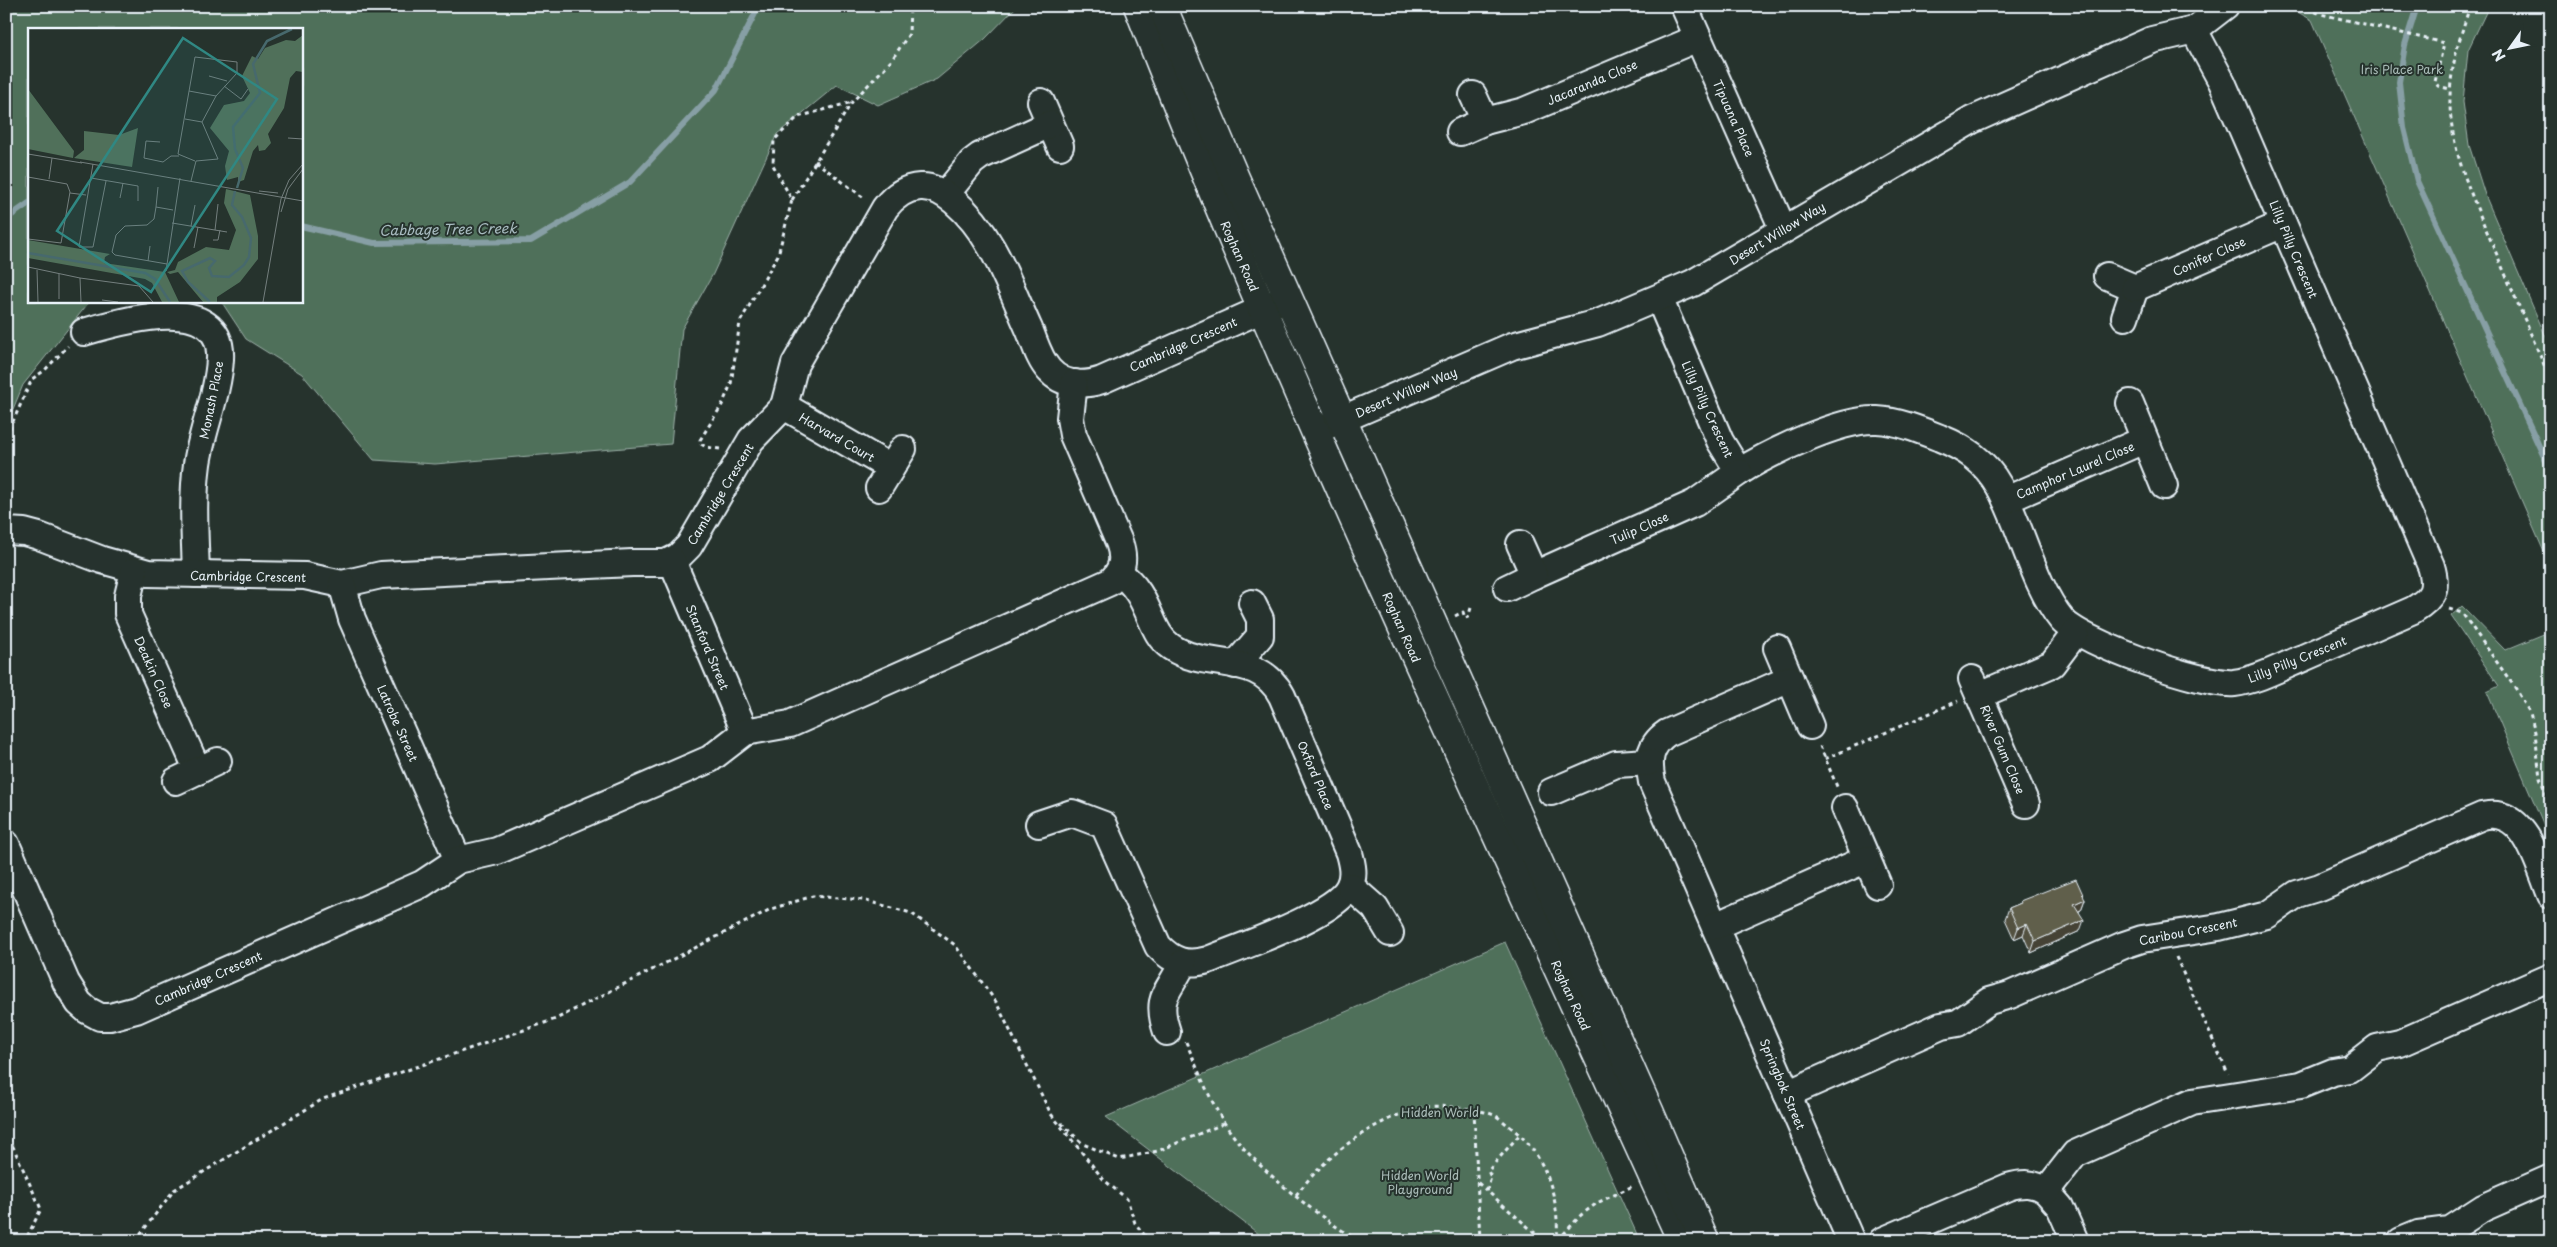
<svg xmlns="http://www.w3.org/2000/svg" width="2557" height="1247" font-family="'Playpen Sans',sans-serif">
  <rect width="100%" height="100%" fill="#26332d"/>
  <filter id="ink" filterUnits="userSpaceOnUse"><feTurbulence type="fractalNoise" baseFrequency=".02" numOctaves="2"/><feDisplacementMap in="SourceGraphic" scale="10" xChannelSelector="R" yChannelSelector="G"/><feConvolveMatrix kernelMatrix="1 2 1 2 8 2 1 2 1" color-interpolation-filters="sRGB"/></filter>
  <g filter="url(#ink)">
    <g fill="#50705a" stroke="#9cb0a9">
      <path d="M6,6h1011l-32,33 -48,40 -59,26 -41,-20 -60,49 -64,140 -31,55 -11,115 -236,20 -61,-4 -72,-86 -56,-35 -25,-38h80v-272h-272v272h61l-67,84 -17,41z"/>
      <path d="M2287,6h202l-21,44 -5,52 6,43 16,50 66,154v219l-239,-548z"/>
      <path d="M2462,606l43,44 46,-19v211l-64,-150 12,-6 -48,-70z"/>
      <path d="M1505,942l135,299h-372l-162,-124z"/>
    </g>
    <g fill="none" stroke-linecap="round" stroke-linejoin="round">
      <g stroke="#879fa5" stroke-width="6">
        <path d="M2417,6l-12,39 -6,37 5,46 13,53 134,291"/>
        <path d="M6,219l23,-16"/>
        <path d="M301,226l73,17 157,-2 99,-59 86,-92 43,-84"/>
      </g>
      <defs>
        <g id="minor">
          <path d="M1684,6l99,223"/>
          <path d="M1041,102l19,44"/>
          <path d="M1485,121l39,-10 174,-73"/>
          <path d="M1460,132l25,-11 -12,-26"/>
          <path d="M946,194l26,-32 8,-6 70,-32"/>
          <path d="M2107,276l28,12 -10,29"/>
          <path d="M2135,288l148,-64"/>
          <path d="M1659,298l61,143 19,31c30,-19 102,-54 138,-52 21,1 43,10 63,18 25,10 45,23 59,48 22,39 35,100 63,134 20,23 141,66 172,63 24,-3 47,-16 69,-25 37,-16 73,-32 110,-48 20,-12 25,-21 18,-44l-209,-484 -28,-52"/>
          <path d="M84,332c34,-10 140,-42 136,27 -2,36 -18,70 -23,105 -5,36 -2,74 -1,110"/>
          <path d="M2130,403l34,83"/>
          <path d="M784,406l107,62"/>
          <path d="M1315,431l197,-85 86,-23 95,-40 279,-163 180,-80 42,-10 31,-24"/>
          <path d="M879,488l24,-39"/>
          <path d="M2006,500l138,-60"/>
          <path d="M6,531l18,1 15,4 63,24 46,13 157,3 37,8 39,-9 251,-12h34l12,-6 11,-11 62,-106 33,-34 11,-42 90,-156c9,-12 20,-20 35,-21 13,-1 24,6 34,14 39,33 55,84 75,128 6,14 10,30 20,41 14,16 35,16 53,10l181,-80"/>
          <path d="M672,561l73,171"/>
          <path d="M134,571l-6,25v18l70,157"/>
          <path d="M1534,575l161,-72 44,-31"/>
          <path d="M342,584l10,35 106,241"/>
          <path d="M1507,588l27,-13 -14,-31"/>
          <path d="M1777,648l33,78"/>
          <path d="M1235,665l25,-29v-17l-8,-16"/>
          <path d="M1790,679l-123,54c-19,13 -19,29 -15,49l199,459"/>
          <path d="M1972,679l54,125"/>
          <path d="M1980,695l72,-31 24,-32"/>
          <path d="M176,781l42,-20"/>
          <path d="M1551,792l65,-28 33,-2"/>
          <path d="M1845,808l33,77"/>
          <path d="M1039,824l33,-11 32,12 54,121c15,16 29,20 50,14 31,-13 127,-45 141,-73 6,-11 3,-23 0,-34l-67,-157c-24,-46 -74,-24 -111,-49 -23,-15 -20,-53 -52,-74"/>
          <path d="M6,844l60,138 13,21 8,7 13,7h10l26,-7 286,-126 36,-24 39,-9 213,-92 35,-27 45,-8 320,-142c13,-12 15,-23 9,-40l-46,-107 -3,-17 4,-35"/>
          <path d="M1350,886l25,22 15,25"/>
          <path d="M1715,926l152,-67"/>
          <path d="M1167,1032c-12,-36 1,-38 16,-69"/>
          <path d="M1787,1094l154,-68 17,-3 31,-22 21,-6 114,-50 18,-6 77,-12 48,-12 30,-21 23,-7 162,-71c44,-10 56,48 69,79"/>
          <path d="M2046,1191l14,16 15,34"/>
          <path d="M1882,1241l126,-54c14,-4 25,-5 38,4l29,-37 117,-52 109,-17 32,-13 17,-3 27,-21 23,-5 151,-66"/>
          <path d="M2401,1241l17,-7 31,-4 34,-22 68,-30"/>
        </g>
        <g id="major">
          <path d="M1138,6c164,419 359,825 544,1235"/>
          <path d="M1162,6l73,172 414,933 56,130"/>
        </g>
      </defs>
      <use href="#minor" stroke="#e8f1f8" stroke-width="30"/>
      <use href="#major" stroke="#e8f1f8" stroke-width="31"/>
      <g stroke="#e8f1f8" stroke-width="3" stroke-dasharray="4 4" stroke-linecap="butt">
        <path d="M2300,6l21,8 123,29 -9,39 3,4 12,3"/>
        <path d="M2470,6c-11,34 -21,65 -20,100 2,50 25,97 44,142 19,44 38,89 57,133"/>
        <path d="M815,161l49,37"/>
        <path d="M792,200l60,-98 39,-41 18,-27 1,-28"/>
        <path d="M6,437l26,-58 12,-8 24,-25"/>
        <path d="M720,449l-14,-2 -5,-3 -1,-4 22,-35 9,-21 9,-62 38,-67 14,-55 -19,-35 1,-25 24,-23 54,-15"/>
        <path d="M2449,609l13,4 54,76 14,24 5,19 5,46 11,31"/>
        <path d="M1455,616l8,-4 2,6 3,-1 3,-9"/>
        <path d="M1820,746l18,43"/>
        <path d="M1825,759l133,-58"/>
        <path d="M2176,957l52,117"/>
        <path d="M1186,1042c14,32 27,68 49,96 27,34 86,81 124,103"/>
        <path d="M1474,1110l6,131"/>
        <path d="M1061,1123l22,21 36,15 39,-8 67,-28"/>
        <path d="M6,1131l35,78 -14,28 -6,4"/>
        <path d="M1478,1183l66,58"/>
        <path d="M1487,1191l4,-14 -3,-6 32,-37"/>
        <path d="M1296,1195c30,-39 71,-71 119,-86 14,-4 31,-3 45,-1 11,1 24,3 34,7 5,2 11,8 15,11 36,26 51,72 48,115"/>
        <path d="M1558,1240l23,-25 16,-12 36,-17"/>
        <path d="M135,1241l39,-51 149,-91 233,-80 215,-110 42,-13 50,4 48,13 44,32 41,57 55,112 53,66 23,19 8,24 14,18"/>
      </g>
      <use href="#minor" stroke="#26332d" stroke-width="26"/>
      <use href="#major" stroke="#26332d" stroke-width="28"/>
    </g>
    <path fill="#535140" stroke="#e8f1f8" d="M2085,899l-4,11 -2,1 1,20 -49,22 -8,-18 -9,4 -9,-20 4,-11 10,-4 1,-3z"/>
    <g fill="#444234" stroke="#e8f1f8">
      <path d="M2085,899l-4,11 -11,5 4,-11z"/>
      <path d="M2084,920l-4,11 -49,22 4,-12z"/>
      <path d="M2027,924l-4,11 -9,4 4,-11z"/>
    </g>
    <path fill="#615e4b" stroke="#e8f1f8" d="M2076,879l9,20 -11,5 10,16 -49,21 -8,-17 -9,4 -9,-20 12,-5 -1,-2z"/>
  </g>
  <g text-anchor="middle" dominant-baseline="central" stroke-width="4" stroke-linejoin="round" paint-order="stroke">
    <g font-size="12" fill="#abbdb9" stroke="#26332d">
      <text x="2402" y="69">Iris Place Park</text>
      <text x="1440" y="1112">Hidden World</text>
      <text x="1420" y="1175">Hidden World<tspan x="1420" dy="14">Playground</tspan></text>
    </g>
    <g font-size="12" fill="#e8f1f8" stroke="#26332d">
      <text transform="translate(1592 82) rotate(-23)">Jacaranda Close</text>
      <text transform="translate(1734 118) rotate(66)">Tipuana Place</text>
      <text transform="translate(1777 233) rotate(-31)">Desert Willow Way</text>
      <text transform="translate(2294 249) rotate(67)">Lilly Pilly Crescent</text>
      <text transform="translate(1240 256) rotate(66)">Roghan Road</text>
      <text transform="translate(2209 256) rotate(-24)">Conifer Close</text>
      <text transform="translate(1183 344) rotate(-24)">Cambridge Crescent</text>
      <text transform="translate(1406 392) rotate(-23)">Desert Willow Way</text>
      <text transform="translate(211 400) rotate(-79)">Monash Place</text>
      <text transform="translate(1708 409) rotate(65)">Lilly Pilly Crescent</text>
      <text transform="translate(837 437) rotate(30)">Harvard Court</text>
      <text transform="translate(2075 470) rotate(-23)">Camphor Laurel Close</text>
      <text transform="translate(720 494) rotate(-59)">Cambridge Crescent</text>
      <text transform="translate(1639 528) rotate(-24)">Tulip Close</text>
      <text transform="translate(248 576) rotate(1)">Cambridge Crescent</text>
      <text transform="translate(1402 627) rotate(66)">Roghan Road</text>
      <text transform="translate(708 647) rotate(67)">Stanford Street</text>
      <text transform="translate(2297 659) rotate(-22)">Lilly Pilly Crescent</text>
      <text transform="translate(154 672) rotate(66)">Deakin Close</text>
      <text transform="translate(398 723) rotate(66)">Latrobe Street</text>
      <text transform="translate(2003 749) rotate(67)">River Gum Close</text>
      <text transform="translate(1316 775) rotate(67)">Oxford Place</text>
      <text transform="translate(2188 931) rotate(-11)">Caribou Crescent</text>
      <text transform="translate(208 978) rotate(-24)">Cambridge Crescent</text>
      <text transform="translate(1571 995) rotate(65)">Roghan Road</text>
      <text transform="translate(1783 1084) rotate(67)">Springbok Street</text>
    </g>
    <g font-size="14" font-style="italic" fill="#a8bbc0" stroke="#26332d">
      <text transform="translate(448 229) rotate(-1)">Cabbage Tree Creek</text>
    </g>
  </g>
  <g transform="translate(28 28)">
    <rect width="275" height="275" fill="#26332d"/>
    <path d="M275,7v37l-7,-1 -6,7 -6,30 -16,26 3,9 -6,7 -6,1 -1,-6 -5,6 -9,29 -6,2v-5l-11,3 -2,-14 4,-15 -19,-23 14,-23 20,-4 6,-8 -8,-17 10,-20 6,3 7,-11 21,-8 9,1zM0,61l46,62 -1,7 -45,-9zM110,100l-6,39 -58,-9 10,-8v-19l35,4zM198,161l24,6 8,41v23l-18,23 -23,15v5h-14l-25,-30 -8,2 -3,-2 8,-2 3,-8 28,-15 23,3 7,-20 -12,-27zM0,212l82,14 -5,3 -1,6 61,9 14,30h-17l-10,-19 -7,-4 -117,-21z" fill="#50705a"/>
    <path fill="none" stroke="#47696d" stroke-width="2.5" d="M209,160l6,-20 -8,-19 -2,-22 27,-34 -7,-29 14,-23 25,-12M0,225l117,20 10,6 15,23M182,274l-22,-20 -6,-11 28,-13 5,3 -6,7 3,8 17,1 15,-12 5,-8 2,-19 -9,-21 -10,-12 3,-14"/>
    <path fill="none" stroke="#747f7e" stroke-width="1" d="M181,48l18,5M196,58l17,13 7,-10M161,63l27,5M157,91l17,3M260,110l15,1M132,114l-14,-1 -2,17 19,4 8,-6h8M0,126l54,9M52,134l223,39M65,136l-14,83h14l13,-66M0,149l39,7 3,8 -9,51 -33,-4M63,150l47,8v15M21,151l3,-21M163,153l5,-20 22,-2 -16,-37 14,-26 21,-23v-11l-42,-5 -17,97 17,7M231,163l19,2M42,165l16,2M92,170l3,-15M128,179l2,-20M253,184l7,-23 15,-20M144,195l55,9M163,198l4,-21M187,202l3,-26M185,212h5l2,-10M166,220l4,-21M120,233l2,-15M139,236l-52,-9 -3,-3 4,-17 9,-9 22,-1 7,-6 2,-12 17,3M0,239l52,11 1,24M9,242l1,32M138,243l14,-93M31,246v25M52,250l59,8 14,16M74,272l16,2M235,274l18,-103 8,-19 14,-16"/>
    <path fill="#308883" fill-opacity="0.15" stroke="#308883" stroke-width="2.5" d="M155,10l94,61 -126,193 -94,-61z"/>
    <rect width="275" height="275" fill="none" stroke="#e8f1f8" stroke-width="2.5"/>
  </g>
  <rect width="2557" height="1247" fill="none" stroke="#26332d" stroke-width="25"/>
  <rect x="12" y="12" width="2532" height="1222" fill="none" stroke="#e8f1f8" stroke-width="2" filter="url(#ink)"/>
  <g transform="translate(2510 48) rotate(237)" stroke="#26332d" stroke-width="4" paint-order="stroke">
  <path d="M0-4L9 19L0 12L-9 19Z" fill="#e8f1f8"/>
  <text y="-8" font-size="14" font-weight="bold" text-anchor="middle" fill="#e8f1f8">N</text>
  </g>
</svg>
